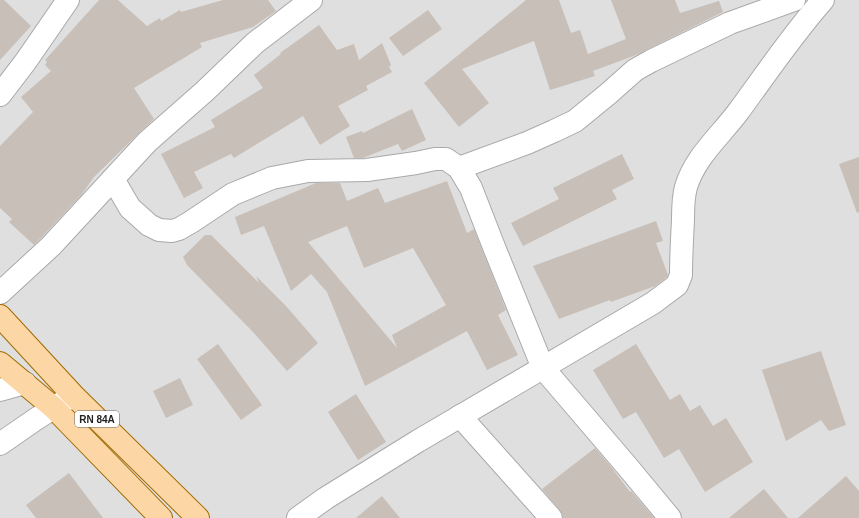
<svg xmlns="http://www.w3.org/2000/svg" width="859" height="518" font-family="Helvetica,sans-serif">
  <rect width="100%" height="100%" fill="#f2efe9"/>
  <rect fill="#e0dfdf" x="0" y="0" width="859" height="518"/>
  <g fill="#c7bfb8" fill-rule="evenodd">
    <path d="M0,0h4l27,26 -31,34z"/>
    <path d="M99,0h19l29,26 13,-8 1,3 19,-11 1,2 42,-12h45l8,11 -23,16 -53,16 2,4 -68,41 20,31 -15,14 -45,44 -12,17 -40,43 -8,8 -25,-23 3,-3 -12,-11v-62l33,-34 -12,-15 30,-26 -6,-6 2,-3 -2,-2z"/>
    <path d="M526,0h33l12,33 9,-3 8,24 38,-15 -15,-39h64l5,13 39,-12 4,11 -87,43 -43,16 2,5 -45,14 -16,-49 -72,28 27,34 -30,24 -35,-44z"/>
    <path d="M428,10l14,19 -39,27 -14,-18z"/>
    <path d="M319,25l18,25 17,-6 5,16 23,-17 9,22 -2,2 3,5 -26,14 2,4 -30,16 12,20 -30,19 -17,-29 -69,42 -3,-4 -37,18 9,16 -19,10 -23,-44 54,-27 -4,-7 52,-32 -9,-13 27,-21 -1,-1z"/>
    <path d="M412,109l14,31 -24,11 -4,-7 -35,14h-9l-8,-21 16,-6 1,2z"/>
    <path d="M622,154l12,25 -22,11 5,9 -94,47 -12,-23 48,-24 -6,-11z"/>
    <path d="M859,157v55l-2,1 -18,-49z"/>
    <path d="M447,181l20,52 7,-4 32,81 -8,5 20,40 -31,15 -20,-39 -102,55 -38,-94 -16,-18 -20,17 -27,-65 -23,9 -6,-18 81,-34h24l7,18 31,-13 7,15zM347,226l17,42 49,-20 33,57 -54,30 5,13 -89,-106z"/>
    <path d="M656,221l7,20 -7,2 12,32 -1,2 -12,9 -44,16 -1,-2 -51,19 -26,-53z"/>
    <path d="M205,235h6l48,48 -3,-7 30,30 32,37 -31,28 -33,-38 -67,-68 -4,-8z"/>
    <path d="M218,344l44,61 -21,15 -44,-61z"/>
    <path d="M636,344l34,56 10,-6 10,17 10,-6 13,21 13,-8 27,44 -48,30 -26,-43 -15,9 -28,-46 -13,7 -30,-49z"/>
    <path d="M821,351l25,74 -17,6 -8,-11 -35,21 -24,-71z"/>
    <path d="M180,378l13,27 -27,13 -13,-27z"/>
    <path d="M356,394l30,48 -28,18 -30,-48z"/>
    <path d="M595,448l17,20 18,24 1,-1 23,27h-91v-3l-3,-5 -18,-21z"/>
    <path d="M69,473l34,45h-67l-10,-13z"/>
    <path d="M846,476l13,15v27h-61z"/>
    <path d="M764,489l24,29h-59z"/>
    <path d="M382,496l18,22h-44z"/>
  </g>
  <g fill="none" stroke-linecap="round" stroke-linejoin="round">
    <defs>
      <g id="minor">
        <path d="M0,95l26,-34 42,-61"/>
        <path d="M459,168l68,-25 27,-12 21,-10 33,-27 27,-24 16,-9 79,-38 64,-23"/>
        <path d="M113,179l17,29 19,17 10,5 13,1 7,-2 12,-7 42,-28 39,-16 36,-7 59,-1 49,-7 19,-4h11l13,9 12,20 23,59 49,121 83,97 44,53"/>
        <path d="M0,293l51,-47 96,-104 58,-51 50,-48 56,-43"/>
        <path d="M0,390l25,-7"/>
        <path d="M460,416l91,102"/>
        <path d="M298,518l28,-20 92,-57 235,-138 24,-18 4,-10c0,-18 1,-36 2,-55 0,-11 0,-23 3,-33 9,-30 34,-51 52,-75 28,-38 54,-77 85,-112"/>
      </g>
      <path id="tertiary" d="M0,444l36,-25 33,-21"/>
      <g id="primary">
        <path d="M0,316l73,79 125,123"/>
        <path d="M0,363l54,45 107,110"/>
      </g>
    </defs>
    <use href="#minor" stroke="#a9a9a9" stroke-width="24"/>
    <use href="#tertiary" stroke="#a9a9a9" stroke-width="24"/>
    <use href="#primary" stroke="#a06b00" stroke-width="24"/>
    <use href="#minor" stroke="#fff" stroke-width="22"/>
    <use href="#tertiary" stroke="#fff" stroke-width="22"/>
    <use href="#primary" stroke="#fcd6a4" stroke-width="22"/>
  </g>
  <g text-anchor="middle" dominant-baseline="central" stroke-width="4" stroke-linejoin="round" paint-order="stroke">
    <rect fill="#fff" stroke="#646464" stroke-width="1" x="75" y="411" width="44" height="16" rx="3"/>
    <g font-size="10" font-weight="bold" fill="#222">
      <text x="97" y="419">RN 84A</text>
    </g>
  </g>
</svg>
